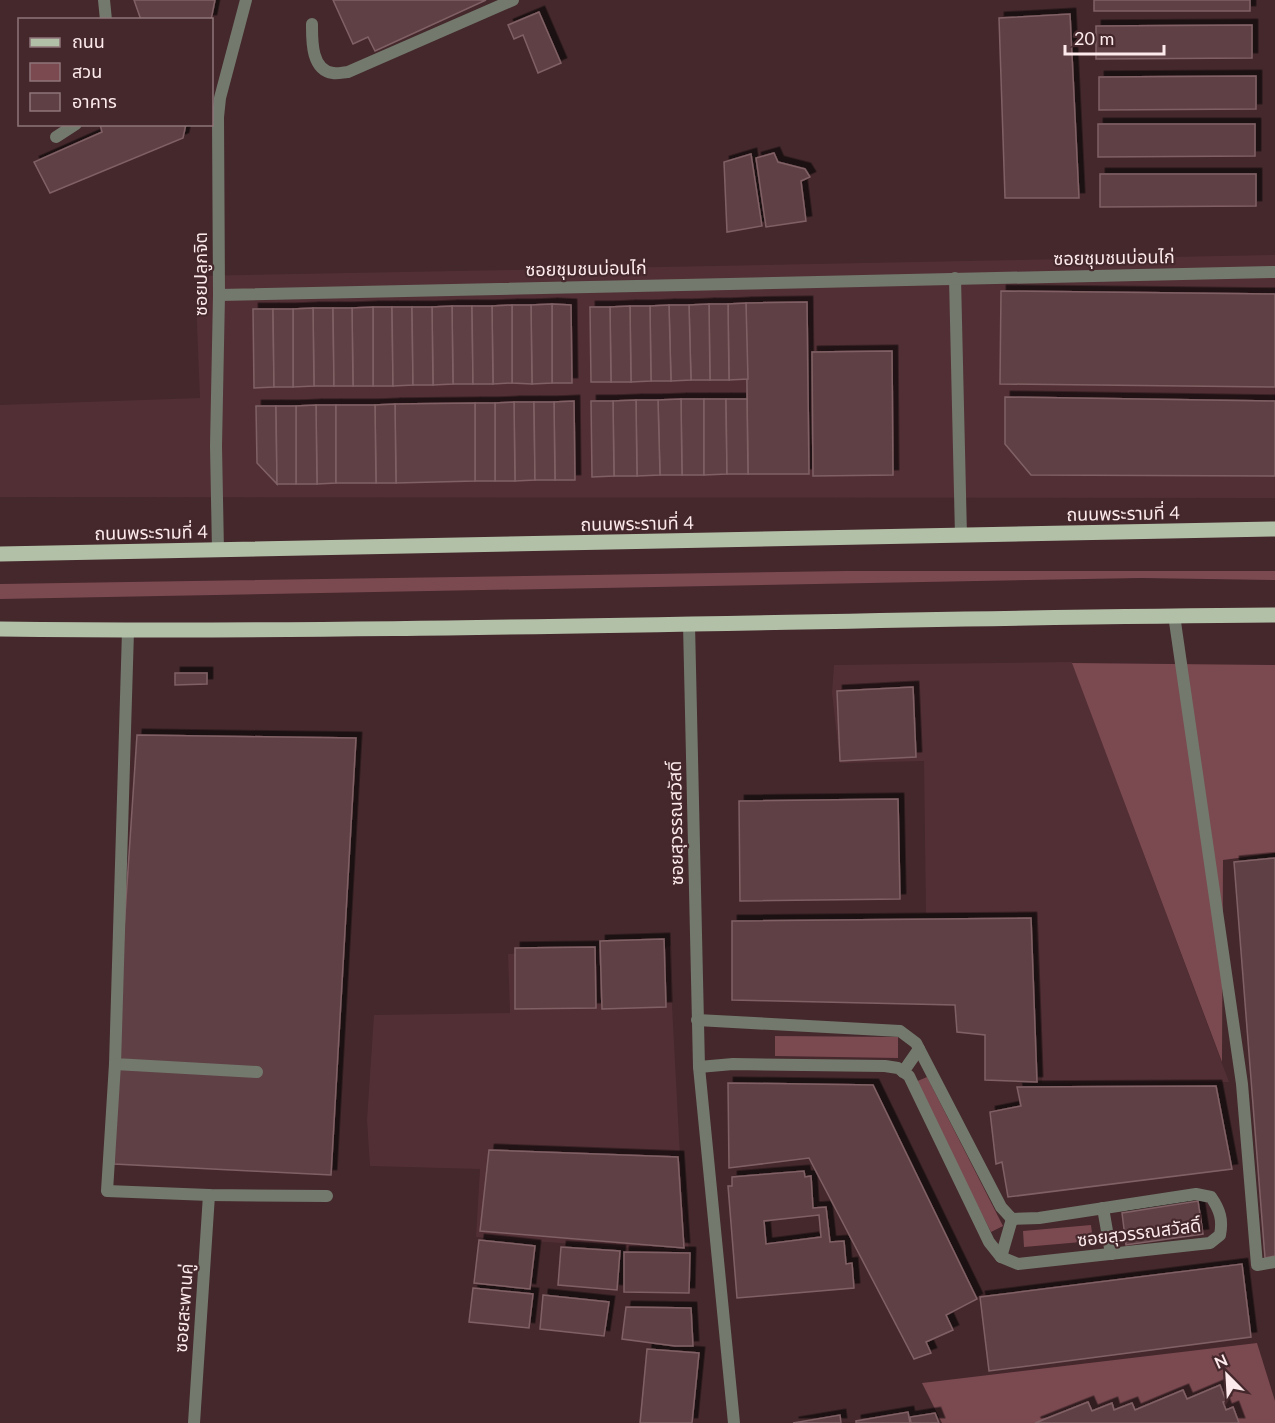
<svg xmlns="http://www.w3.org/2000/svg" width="1275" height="1423" font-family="Lato,'Noto Sans Thai',sans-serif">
  <defs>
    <filter id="shadow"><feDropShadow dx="5.5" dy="-5.5" stdDeviation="0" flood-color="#0009"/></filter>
  </defs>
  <rect width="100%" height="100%" fill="#44282c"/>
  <g fill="#522f35">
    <path d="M1275,255v243l-1275,-1v-92l200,-7 -5,-122z"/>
    <path d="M1072,662l157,420 -187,1 -7,-170h-109l-2,-152 -84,2 -8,-70 2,-28z"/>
    <path d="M671,946l1,59 8,151 9,96 -213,-15 4,-68 -110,-3 -3,-46 7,-105 136,-2 -2,-59z"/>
  </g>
  <g fill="#7b4950">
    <path d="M846,571h429v9l-134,-2 -1141,21v-15z"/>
    <path d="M1072,663l203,2v188l-52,7 -1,202z"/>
    <path d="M775,1036l123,1v21l-123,-2z"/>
    <path d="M927,1077l76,149 -12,6 -76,-150z"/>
    <path d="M1091,1225l2,16 -69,6 -1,-16z"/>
    <path d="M1257,1343l18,58v22h-333l-20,-40z"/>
  </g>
  <g fill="#5f4145" stroke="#806165" stroke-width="1.5" fill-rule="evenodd" filter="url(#shadow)">
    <path d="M134,0h81l-4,20h-70z"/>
    <path d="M333,0h153l-111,51 -7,-14 -15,7z"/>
    <rect x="1094" y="0" width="156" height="11"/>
    <path d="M539,12l22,51 -23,10 -15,-38 -9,4 -6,-14z"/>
    <path d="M1070,14l9,184h-74l-6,-180z"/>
    <path d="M1252,25v33l-156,1v-33z"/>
    <path d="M1256,76v33l-157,1v-33z"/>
    <path d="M100,124h86l-3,14 -133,55 -16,-31 68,-30z"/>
    <path d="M1098,124h157v32l-157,1z"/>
    <path d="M774,153l4,9 27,7 5,8 -9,4 5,40 -40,6 -10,-69z"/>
    <path d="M751,154l11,72 -35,6 -3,-70z"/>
    <path d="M1100,174h156v32l-156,1z"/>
    <path d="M1001,291l274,3v93l-275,-3z"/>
    <path d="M807,302l2,172h-61l-2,-171z"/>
    <path d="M746,303l2,76 -19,1 -1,-76z"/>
    <path d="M552,304l19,1 1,78h-20z"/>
    <path d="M552,304v79l-20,1 -1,-79z"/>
    <path d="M709,304h19l1,76h-19z"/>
    <path d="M709,304l1,76h-19l-2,-75z"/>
    <path d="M512,305h19l1,79 -20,-1z"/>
    <path d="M512,305v78l-19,1 -1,-78z"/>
    <path d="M669,305h20l2,75 -20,1z"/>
    <path d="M669,305l2,76h-20l-1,-75z"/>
    <path d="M452,306h20l1,78h-20z"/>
    <path d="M452,306l1,78 -20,1 -1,-78z"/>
    <path d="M472,306h20l1,78h-20z"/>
    <path d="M630,306h20l1,75 -20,1z"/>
    <path d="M630,306l1,76h-20l-1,-75z"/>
    <path d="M373,307h19l1,79h-20z"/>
    <path d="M373,307v79h-20l-1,-78z"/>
    <path d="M392,307h20l1,78 -20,1z"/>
    <path d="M412,307h20l1,78h-20z"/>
    <path d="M590,307h20l1,75h-20z"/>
    <path d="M313,308h20l1,78h-20z"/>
    <path d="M313,308l1,78 -21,1v-78z"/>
    <path d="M333,308h19l1,78h-19z"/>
    <path d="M253,309h20l1,78 -20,1z"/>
    <path d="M273,309h20v78h-19z"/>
    <path d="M892,351l1,124 -80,1 -1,-124z"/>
    <path d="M1005,397l270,4v75l-244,-1 -26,-31z"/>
    <path d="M681,399h23v76h-22z"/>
    <path d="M681,399l1,76h-22l-2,-75z"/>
    <path d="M704,399h22l1,75 -23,1z"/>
    <path d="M726,399h21l1,75h-21z"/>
    <path d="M636,400h22l2,75 -23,1z"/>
    <path d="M636,400l1,76h-23l-1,-75z"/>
    <path d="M574,401l1,79h-20l-1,-78z"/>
    <path d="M591,401h22l1,75 -22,1z"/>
    <path d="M514,402h20l1,78 -20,1z"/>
    <path d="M514,402l1,79h-20v-78z"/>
    <path d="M534,402h20l1,78h-20z"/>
    <rect x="475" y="403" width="20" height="78"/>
    <path d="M475,403v78l-79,2 -1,-79z"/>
    <path d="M395,404l1,79h-20l-1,-78z"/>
    <path d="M316,405h20v78l-19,1z"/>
    <path d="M316,405l1,79h-21v-78z"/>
    <path d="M336,405h39l1,78h-40z"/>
    <path d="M256,406h20l1,78 -20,-21z"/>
    <path d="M276,406h20v78h-19z"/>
    <path d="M175,673h32v11l-32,1z"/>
    <path d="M913,687l3,70 -76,4 -3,-70z"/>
    <path d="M137,735l219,3 -25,437 -217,-11 1,-100z"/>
    <path d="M898,799l2,100 -160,2 -1,-100z"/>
    <path d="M1275,858v398l-10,2 -31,-396z"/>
    <path d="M1031,918l6,164 -52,-2v-45l-28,-3 -2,-27 -223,-5v-79z"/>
    <path d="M664,939l2,68 -64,2 -2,-68z"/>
    <path d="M595,947l1,61 -81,1v-61z"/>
    <path d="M728,1083l145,2 104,214 -31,16 7,15 -27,12 5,11 -17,6 -105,-201 -80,10z"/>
    <path d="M1216,1086l16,83 -224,28 -6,-35 -6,2 -6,-52 31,-6 -4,-19z"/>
    <path d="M489,1150l189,7 6,91 -204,-17z"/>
    <path d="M804,1171l1,6 6,-1 2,32 13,-1 4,35 14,-1 2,23 6,-1 2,25 -117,10 -9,-112h4v-9zM819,1215l2,22 -55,7 -2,-23z"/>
    <path d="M1198,1201l5,33 -77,11 -4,-32z"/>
    <path d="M479,1240l56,6 -5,43 -56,-6z"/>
    <path d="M561,1247l59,4 -3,39 -59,-5z"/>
    <path d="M624,1252l66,1 -1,40 -65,-1z"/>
    <path d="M1242,1264l9,73 -262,34 -9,-74z"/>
    <path d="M473,1288l60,6 -4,34 -60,-6z"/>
    <path d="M543,1295l66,7 -5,34 -64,-7z"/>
    <path d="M626,1307l65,1 2,38h-18l-53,-7z"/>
    <path d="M647,1349l52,4 -7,70h-52z"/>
    <path d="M1220,1385l6,16 -3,1 3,8 7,-3 6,16h-204l53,-21 4,9 20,-8 2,7 18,-7 3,7 48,-20 4,9z"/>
    <path d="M908,1412l2,11h-54v-2z"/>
    <path d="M935,1413l4,10h-28l-1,-6z"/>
    <path d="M840,1415l1,8h-48z"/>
  </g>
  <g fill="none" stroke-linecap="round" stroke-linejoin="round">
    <g stroke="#73796d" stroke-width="12">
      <path d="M104,0l2,20"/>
      <path d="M56,137l20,-13"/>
      <path d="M1174,615l68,469 15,181 18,-3"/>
      <path d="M128,631l-13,433 142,8"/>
      <path d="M115,1064l-8,127 102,4 118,1"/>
      <path d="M194,1423l15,-228"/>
    </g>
    <g stroke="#73796d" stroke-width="12">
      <path d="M312,24c0,16 -1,46 21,49 5,1 11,-1 15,-1l165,-72"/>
      <path d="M955,278l6,258"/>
      <path d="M219,295l1056,-23"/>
      <path d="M218,551l-2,-105 3,-151 -1,-178 2,-19 26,-98"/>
      <path d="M689,624l10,443 35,356"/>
      <path d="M697,1020l203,11 16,12 85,164 11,12 27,-1 157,-24 15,3c9,13 12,23 9,38l-10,8 -192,21 -17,-7 -12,-15 -80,-166 -11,-8 -13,-2 -152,-2 -34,3"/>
      <path d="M903,1072l16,-23"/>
      <path d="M1103,1208l8,46"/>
      <path d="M1001,1257l11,-38"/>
    </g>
    <g stroke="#b3c0a8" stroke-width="15">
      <path d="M0,554l1275,-25"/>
      <path d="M0,629c425,5 850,-11 1275,-14"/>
    </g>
  </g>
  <g text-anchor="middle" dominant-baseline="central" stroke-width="4.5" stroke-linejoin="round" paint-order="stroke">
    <g font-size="18" fill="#fdeaec" stroke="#44282c">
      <text transform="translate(1114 257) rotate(-1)">ซอยชุมชนบ่อนไก่</text>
      <text transform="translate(586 268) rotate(-1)">ซอยชุมชนบ่อนไก่</text>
      <text transform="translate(200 274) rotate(-90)">ซอยปลูกจิต</text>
      <text transform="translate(1123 513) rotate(-1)">ถนนพระรามที่ 4</text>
      <text transform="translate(637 523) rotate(-1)">ถนนพระรามที่ 4</text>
      <text transform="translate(151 532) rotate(-1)">ถนนพระรามที่ 4</text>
      <text transform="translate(675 823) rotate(-91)">ซอยสุวรรณสวัสดิ์</text>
      <text transform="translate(1139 1232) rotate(-7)">ซอยสุวรรณสวัสดิ์</text>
      <text transform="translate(183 1308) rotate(-86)">ซอยสะพานคู่</text>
    </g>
  </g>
  <rect x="18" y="18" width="195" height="108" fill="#44282c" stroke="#8e7679" stroke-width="1.5"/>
  <rect x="30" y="38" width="30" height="9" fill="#b3c0a8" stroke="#8e7679" stroke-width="1.5"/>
  <text x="72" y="48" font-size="18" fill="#fdeaec">ถนน</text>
  <rect x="30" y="63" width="30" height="18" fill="#7b4950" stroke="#8e7679" stroke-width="1.5"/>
  <text x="72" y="78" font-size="18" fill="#fdeaec">สวน</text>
  <rect x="30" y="93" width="30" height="18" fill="#5f4145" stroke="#8e7679" stroke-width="1.5"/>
  <text x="72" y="108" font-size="18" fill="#fdeaec">อาคาร</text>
  <g transform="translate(1227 1375) rotate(336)" stroke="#44282c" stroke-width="4.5" paint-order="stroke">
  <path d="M0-4.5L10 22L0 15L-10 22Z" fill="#fdeaec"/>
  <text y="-9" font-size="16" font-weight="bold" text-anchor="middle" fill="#fdeaec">N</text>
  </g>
  <path d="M1065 45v9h99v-9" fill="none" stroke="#fdeaec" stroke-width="3"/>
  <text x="1074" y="45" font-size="18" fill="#fdeaec" stroke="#44282c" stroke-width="4.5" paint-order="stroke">20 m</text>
</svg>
